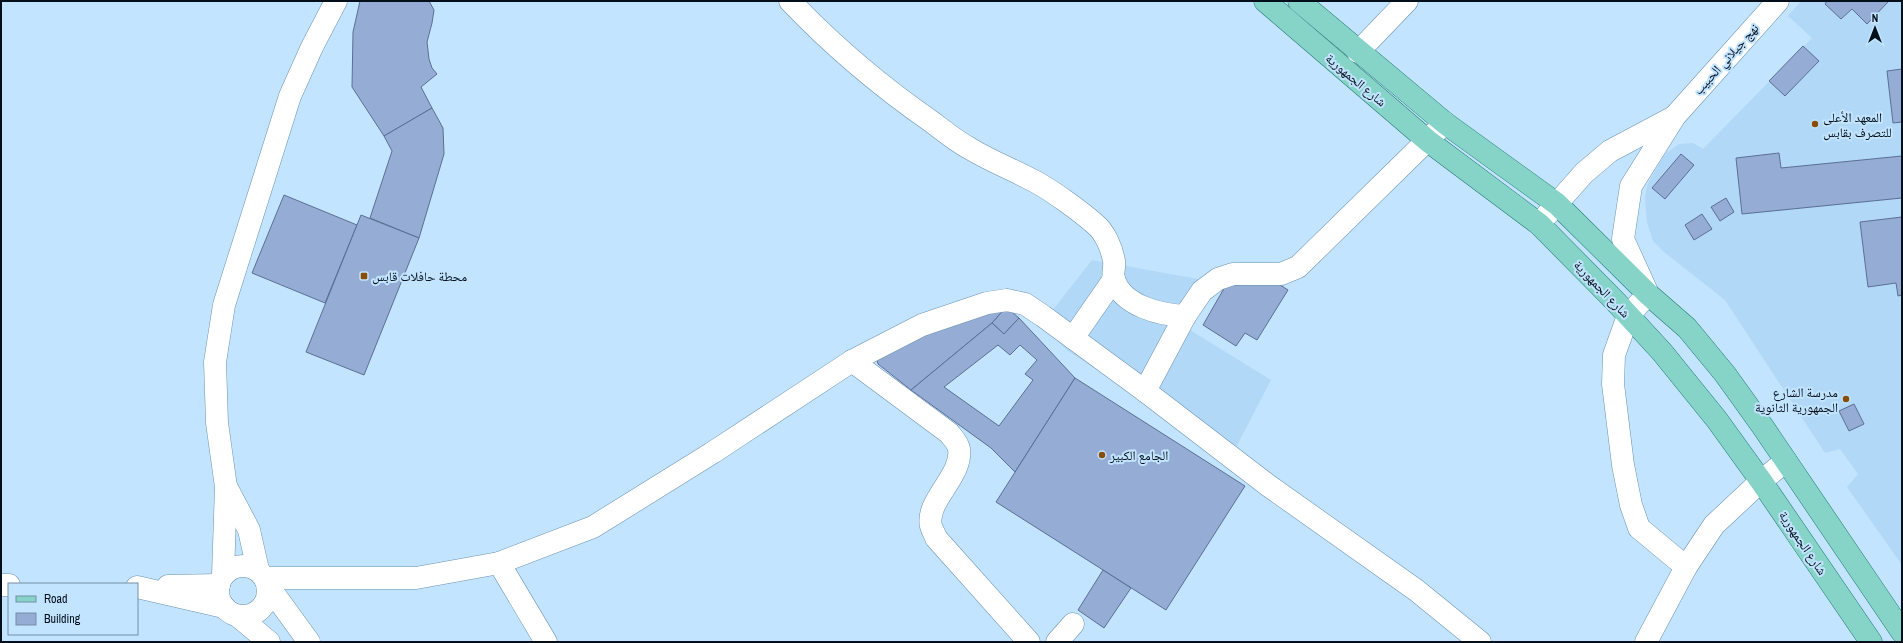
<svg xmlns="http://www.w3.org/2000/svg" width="1903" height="643" font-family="'Archivo Narrow','Noto Naskh Arabic',sans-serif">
  <rect width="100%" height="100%" fill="#c2e4fe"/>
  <g fill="#b1d8f6">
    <path d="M1801,1h101v564l-55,-78 11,-13 -18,-25 -15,4 -100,-153 -61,-48 -11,-11 -6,-19 -2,-25 3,-14 17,-29 14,-10 14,-1 10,6 109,-111 -24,-22z"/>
    <path d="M1092,260l123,22 -25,48 81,50 -40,77 -163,-106 -27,-26z"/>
  </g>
  <g fill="#95acd4" stroke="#5b6f94" fill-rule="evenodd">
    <path d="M360,1h69l5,9 -2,13 -5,19 2,17 3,9 5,6 -16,13 11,21 -48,28 -32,-49 1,-55z"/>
    <path d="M1827,1h62l-22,23 -15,-15 -11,10 -16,-15z"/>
    <path d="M1803,46l16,15 -34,35 -16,-15z"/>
    <path d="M1902,69v53l-9,1 -6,-52z"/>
    <path d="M432,108l11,20 1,26 -25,84 -49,-20 22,-67 -8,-15z"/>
    <path d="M1779,153l2,15 121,-12v42l-160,16 -6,-56z"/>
    <path d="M1681,154l13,11 -29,34 -13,-11z"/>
    <path d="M284,195l73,30 -32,78 -73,-30z"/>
    <path d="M1726,198l8,14 -14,9 -9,-14z"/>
    <path d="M1702,214l10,15 -18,11 -9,-15z"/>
    <path d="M361,215l58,23 -55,137 -58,-23z"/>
    <path d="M1902,217v78l-4,1 -2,-13 -28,4 -8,-65z"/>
    <path d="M1277,283l11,7 -31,50 -12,-7 -9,13 -33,-21 23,-40z"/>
    <path d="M1006,307l13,11 -15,16 -12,-11z"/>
    <path d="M1006,307l-14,16 -81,67 -33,-26 -1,-4 23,-17z"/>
    <path d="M1019,318l56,60 -60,94 -24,-24 -80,-58 81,-67 12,11zM998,345l12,10 10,-10 17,15 -12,14 8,6 -34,46 -55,-39z"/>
    <path d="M1075,378l170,108 -79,124 -170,-108z"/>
    <path d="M1854,404l10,20 -15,7 -10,-20z"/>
    <path d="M1103,570l28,18 -27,40 -26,-18z"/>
  </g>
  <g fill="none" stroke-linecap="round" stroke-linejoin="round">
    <defs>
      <g id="minor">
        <path d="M790,1c43,45 90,85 142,121 12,9 24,19 37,26 21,13 45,22 67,34 18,10 44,29 59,42 10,8 17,25 19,37 1,6 -2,13 0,18 8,27 47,36 71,37"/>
        <path d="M1358,52l49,-51"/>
        <path d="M1539,224l45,-51 26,-22 64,-34"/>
        <path d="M1073,338l41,-59"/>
        <path d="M852,361l97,72c3,4 9,10 10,16 4,27 -34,52 -28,77 1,4 4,8 5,12l93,104"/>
        <path d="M1145,391l40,-75 17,-25 16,-12 15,-5h48l17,-7 147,-144"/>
        <path d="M227,488l22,42 9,40"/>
        <path d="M499,563l47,79"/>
        <circle cx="243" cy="591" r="25"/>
        <path d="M1686,567l-47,-39 -8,-23 -8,-40 -10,-81 1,-29 14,-39 20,-22 -25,-55 8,-53 44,-70 103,-115"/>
        <path d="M223,575l3,-88 -9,-64 -2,-61 9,-57 66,-209 22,-49 24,-46"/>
        <path d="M265,578h151l83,-15 94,-36 119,-74 140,-92 70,-36 65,-22 20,-3 18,4 18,12 102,75 124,95 147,104 64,52"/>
        <path d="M1,585h8"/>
        <path d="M168,586l51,-1"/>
        <path d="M137,587l87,20"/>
        <path d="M269,587l40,55"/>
        <path d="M238,616l31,26"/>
        <path d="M1057,642l16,-18"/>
        <path d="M1646,642l40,-75 28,-42 47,-44 25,-20"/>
      </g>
      <g id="major">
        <path d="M1265,1l163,140 111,83 76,77 47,51 55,68 44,61 110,161"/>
        <path d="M1299,1l146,122 112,81 91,90 39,34 38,46 38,53 139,205"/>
      </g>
    </defs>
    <use href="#minor" stroke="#6b93b1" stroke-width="23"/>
    <use href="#major" stroke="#247b73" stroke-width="23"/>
    <use href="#minor" stroke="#fff" stroke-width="22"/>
    <use href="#major" stroke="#86d3c8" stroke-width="22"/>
  </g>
  <g fill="#894d08" stroke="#c2e4fe" stroke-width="1.5">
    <circle cx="1815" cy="124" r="4"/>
    <rect x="360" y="272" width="8" height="8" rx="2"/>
    <circle cx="1846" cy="399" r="4"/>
    <circle cx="1102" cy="455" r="4"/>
  </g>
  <g text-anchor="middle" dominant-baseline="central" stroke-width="4" stroke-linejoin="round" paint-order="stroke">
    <g font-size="13" fill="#020e19" stroke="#c2e4fe">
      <text transform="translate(1726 59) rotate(-48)">نهج جيلاني الحبيب</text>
      <text transform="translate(1356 80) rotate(40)">شارع الجمهورية</text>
      <text transform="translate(1602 289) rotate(46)">شارع الجمهورية</text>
      <text transform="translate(1803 543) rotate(56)">شارع الجمهورية</text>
    </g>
    <g font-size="13" fill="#020e19" stroke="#c2e4fe" text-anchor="start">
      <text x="1823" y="117">المعهد الأعلى<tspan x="1823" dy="15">للتصرف بقابس</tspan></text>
      <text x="372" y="276">محطة حافلات قابس</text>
      <text x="1838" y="392" text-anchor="end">مدرسة الشارع<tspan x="1838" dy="15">الجمهورية الثانوية</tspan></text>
      <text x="1110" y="455">الجامع الكبير</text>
    </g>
  </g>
  <rect width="1903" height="643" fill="none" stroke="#020e19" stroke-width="4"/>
  <rect x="8" y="583" width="130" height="52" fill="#c2e4fe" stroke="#758ea2"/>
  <rect x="16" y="596" width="20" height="6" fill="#86d3c8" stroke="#758ea2"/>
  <text x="44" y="603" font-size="12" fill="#020e19">Road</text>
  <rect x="16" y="613" width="20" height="12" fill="#95acd4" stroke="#758ea2"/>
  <text x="44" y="623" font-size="12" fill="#020e19">Building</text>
  <g transform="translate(1875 28)" stroke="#c2e4fe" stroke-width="3" paint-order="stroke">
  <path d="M0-3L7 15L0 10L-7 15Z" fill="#020e19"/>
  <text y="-6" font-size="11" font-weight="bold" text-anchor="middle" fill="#020e19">N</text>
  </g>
</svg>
